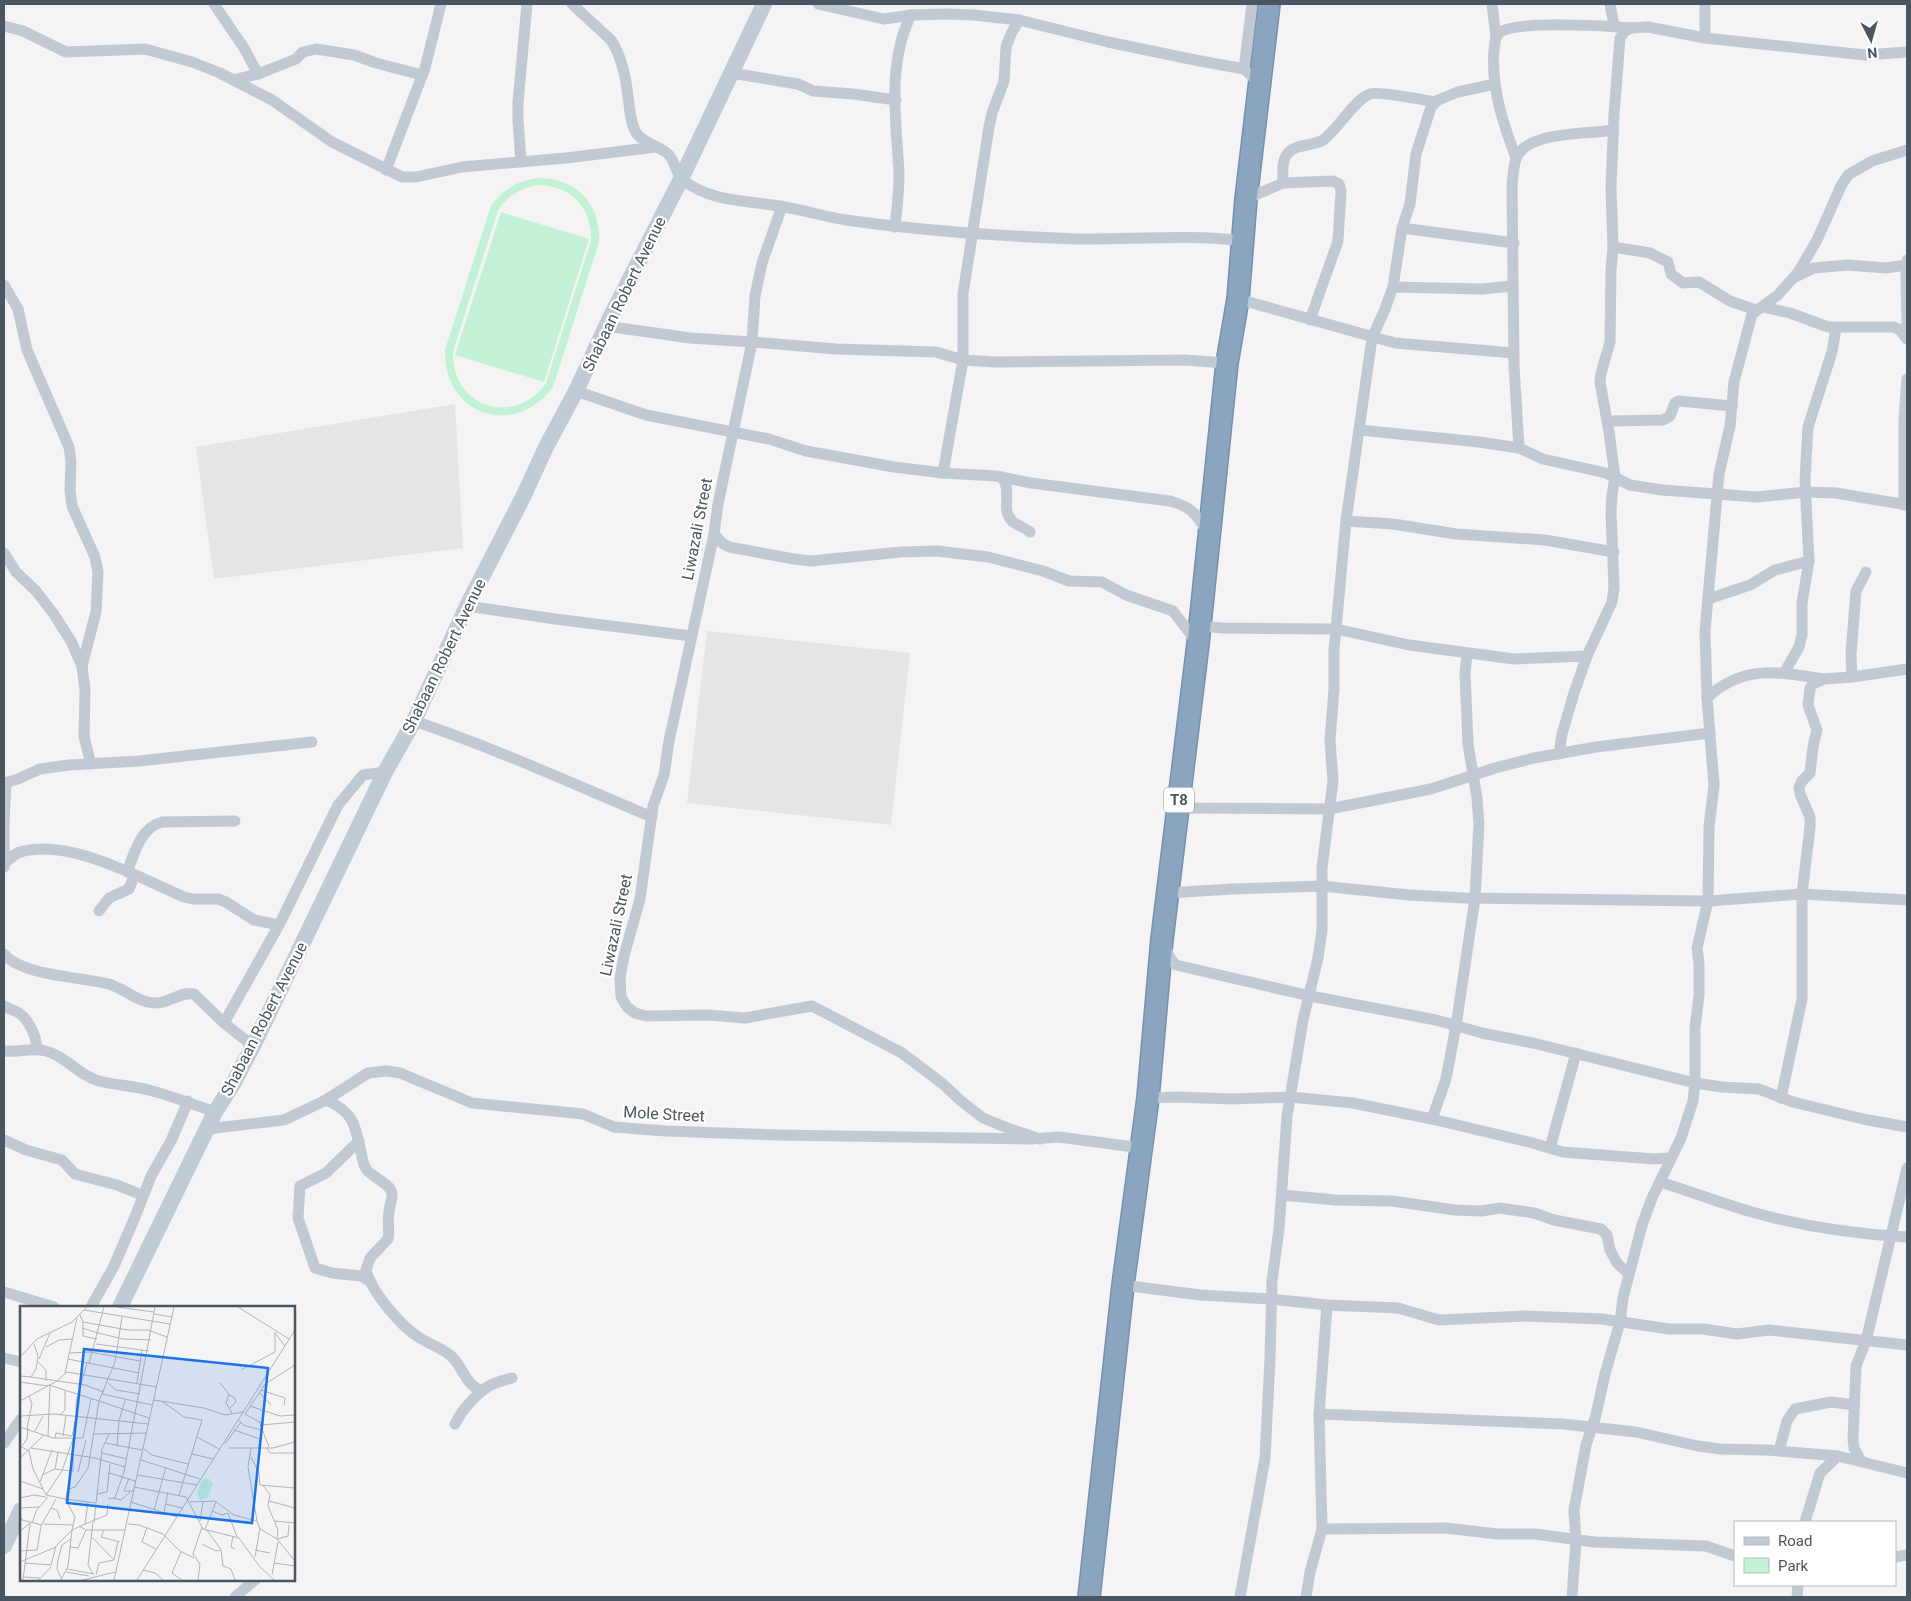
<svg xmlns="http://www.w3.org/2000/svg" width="1911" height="1601" font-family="Roboto,sans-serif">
  <rect width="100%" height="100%" fill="#f5f3f3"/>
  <g fill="#e6e4e5">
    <path d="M455,404l8,144 -249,31 -18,-132z"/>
    <path d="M707,631l203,22 -19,172 -204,-22z"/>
  </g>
  <g fill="#c3f1d5" fill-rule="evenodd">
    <path d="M538,178c38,0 63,25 61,64l-46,145c-38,52 -110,28 -108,-37l46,-144c12,-17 26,-25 47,-28zM538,185c34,1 54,22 53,56l-45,142c-32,45 -95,24 -93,-31l45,-142c10,-14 22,-22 40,-25z"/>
    <path d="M501,212l88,27 -45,143 -89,-27z"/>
  </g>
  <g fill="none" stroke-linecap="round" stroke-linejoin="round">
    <defs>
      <path id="highway" d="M1089,1597l34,-312 25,-187 14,-159 36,-295 29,-281 11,-64 8,-100 23,-195"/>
    </defs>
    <use href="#highway" stroke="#7690ad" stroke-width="24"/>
    <g stroke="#c1cad2" stroke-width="11">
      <path d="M214,4l30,44 14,26"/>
      <path d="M572,4l39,36c11,17 15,37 17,57 2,12 2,27 9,37 8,10 22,12 31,20 8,7 7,20 15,26 29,23 66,20 101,27 21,3 41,10 62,13 77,11 153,16 230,19 55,1 111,-5 166,2"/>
      <path d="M818,4l66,15 27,-4 36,-1 27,1 45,5 89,22 87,18 49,9 15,14"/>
      <path d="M1492,4l4,33"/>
      <path d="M1610,4l4,22"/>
      <path d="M4,26l19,5 43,21 79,-3 47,13 28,11 52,27 60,42 70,35h14l46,-10 104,-9 90,-11"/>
      <path d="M1705,38v-34"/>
      <path d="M1244,69l8,-65"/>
      <path d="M731,73l67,11 15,7 40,3 43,6"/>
      <path d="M233,80l25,-6 38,-15 7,-7 13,-3 38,6 22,8 46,12"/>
      <path d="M1907,150l-35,11 -24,14 -7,11 -24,54 -18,31 -21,24 -26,19 -18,68 -4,44 -11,48 -14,157 2,67 7,87 -5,42 -1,74 -11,47 2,16v31l-4,33v55l27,4 37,2 34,13 70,17 44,8"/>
      <path d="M1516,158c-13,-35 -25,-70 -22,-107 1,-6 0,-14 5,-18 16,-13 110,-7 133,-5"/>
      <path d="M521,162l-3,-41v-19l9,-98"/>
      <path d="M386,170l39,-102 16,-64"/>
      <path d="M1283,183c0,-10 -2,-22 5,-30 8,-10 24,-6 35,-13 15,-11 32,-41 47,-46 10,-3 53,6 65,8"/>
      <path d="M1246,199l37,-16 50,-2 6,3 2,7 -3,50 -28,79"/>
      <path d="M782,206l-20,57 -7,33 -3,46 -34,162 -4,30 -45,207 -5,34 -11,31 -13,93 -16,57 -4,22 1,19 6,10 8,6 11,3 62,-1 37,3 67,-12 90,47 41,31 18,17 22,17 27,11 30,10"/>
      <path d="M895,227c2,-18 4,-36 4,-54 -3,-52 -12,-110 12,-158"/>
      <path d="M1402,228l112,15"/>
      <path d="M1613,247l37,6 18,9 3,12 12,9 16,-1 31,19 26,9"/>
      <path d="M1795,277l19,-9 34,-3 38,3 20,-3"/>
      <path d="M4,285l14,24 9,41 42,97 2,14 -1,29 2,16 23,51 3,15 -2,40 -14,54 3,24 -1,47 7,27"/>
      <path d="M1393,287l89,2 31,-3"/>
      <path d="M1238,299l157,44 119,10"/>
      <path d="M1763,307l27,6 38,14h66l6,3 7,9"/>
      <path d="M606,326l84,12 62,4 84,7 100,3 27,8 33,2 188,-2 43,3"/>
      <path d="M1907,328l-1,-53 1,-15"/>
      <path d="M576,391l70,24 123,24 37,12 88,16 49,6 53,3 35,7 139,18c22,6 26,13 38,32"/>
      <path d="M1607,421l56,-1 7,-4 5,-13 4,-2 53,5"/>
      <path d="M1359,430l120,12 40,6 24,11 63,14 24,12 32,5 95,7 49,-5 30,1 71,12"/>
      <path d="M1519,448l-5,-82 -2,-180c1,-9 1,-19 4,-27 10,-29 73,-24 97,-29"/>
      <path d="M943,473l20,-113v-66l26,-167 3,-14 12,-32 2,-34 5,-13 8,-14"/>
      <path d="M1002,477c11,15 -2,32 10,44 5,4 13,7 18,11"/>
      <path d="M1904,505v-87l3,-39"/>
      <path d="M1346,521l47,3 63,10 89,6 69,12"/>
      <path d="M714,534l8,9 7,4 65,12 17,2 90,-9 36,-1 51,6 55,14 26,10 33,1 24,13 47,16 25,33"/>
      <path d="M4,553l12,19 20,19 17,22 18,28 11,25"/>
      <path d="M1708,599l42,-14 25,-15 34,-9"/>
      <path d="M467,606l88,13 136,17"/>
      <path d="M1200,626l23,2 113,1 73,16 105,14 73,-3"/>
      <path d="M1784,673l15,-26 3,-12v-32l7,-42 -4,-81 3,-53 24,-75 4,-24"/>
      <path d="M1852,677l-1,-23 5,-63 10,-19"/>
      <path d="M1707,698c36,-34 72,-26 117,-19"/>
      <path d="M414,721c81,27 159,63 238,96"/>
      <path d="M1559,754l3,-20 12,-41 13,-37 25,-54 2,-14 -3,-75 1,-18 3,-18 -6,-45 -9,-50 1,-9 9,-31 1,-72 2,-23 -2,-60 3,-72 6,-77 5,-7 7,-3 16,-1 57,11 160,17 42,-3"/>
      <path d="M4,783l14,-4 22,-10 29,-4 70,-4 173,-19"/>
      <path d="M1178,808l151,1 102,-20 64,-21 39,-10 62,-11 114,-14"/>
      <path d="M4,821l2,-38"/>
      <path d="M4,823v44"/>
      <path d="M5,863c5,-5 11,-11 19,-12 49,-11 116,27 160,46l9,2h25l8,3 28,18 25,5"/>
      <path d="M127,872c7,-18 14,-45 35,-50l73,-1"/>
      <path d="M1168,893l64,-4 90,-3 87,9 56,3 243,3 94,-7 105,6"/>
      <path d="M99,911l10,-13 20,-9 5,-13"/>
      <path d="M1165,946l5,12 6,7 134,31 126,24 46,13 51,10 162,40 -2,18 -12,37 -29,60 -10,27 -19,73 -3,24 -15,52 -9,41 -10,30 -12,65 2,31 -4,56"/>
      <path d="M4,954c18,22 78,23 105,30 16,5 28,18 45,19 15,1 26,-12 40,-9l30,29 29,23"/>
      <path d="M4,1006c4,3 10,4 15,7 9,6 19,25 17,36"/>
      <path d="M224,1023l55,-98 59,-120 25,-30 22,-3"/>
      <path d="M4,1051c14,2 27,-4 42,0 20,5 33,25 53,30 16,4 34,5 50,9 22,6 44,14 66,22"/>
      <path d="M1148,1098l30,-1 54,2 58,-2 63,6 79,16 97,23 34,10 91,7 17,-1"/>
      <path d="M1781,1098l21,-99v-105l8,-67v-10l-10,-23 -1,-7 3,-6 8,-8 3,-26 4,-17 -9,-25 2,-17 3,-4 11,-5 28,-2 55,-8"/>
      <path d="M326,1100c28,12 29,25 35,52 1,6 2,13 6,18 6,8 23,13 25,23 1,7 -3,13 -3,19 -2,9 1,19 -1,27l-18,19 -4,12c5,21 35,57 54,68 9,6 21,10 30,17 13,11 15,30 32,36"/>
      <path d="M1432,1119l14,-40 10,-53 19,-128 4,-74 -2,-26 -9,-54 -3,-71 2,-19"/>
      <path d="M207,1129l77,-9 42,-20 42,-27 19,-2 13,2 72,30 111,11 31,13 52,4 111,4 252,4 30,-2 82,11"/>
      <path d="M4,1140l22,10 36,10 13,14 42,11 25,10"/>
      <path d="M359,1141l-33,32 -26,13 -2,32 17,50 17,5 29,3 10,6"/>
      <path d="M1550,1148l26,-95"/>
      <path d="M1660,1182c33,10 65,23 99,32 48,13 98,20 148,23"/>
      <path d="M1282,1195l53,5 57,1 63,9 26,1 19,-3 34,5 20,7 47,9 6,6 3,15 7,13 12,11"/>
      <path d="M1123,1285l77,10 71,4 56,6 71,3 41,12 86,-4 77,3 67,10h34l34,5 32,-4 138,15"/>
      <path d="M4,1292l50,15"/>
      <path d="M91,1307l23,-41 21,-49 16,-41 20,-35 17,-40"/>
      <path d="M4,1358l17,4"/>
      <path d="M1319,1414l244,10 73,8 62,14 22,3 47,1 71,6 69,17"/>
      <path d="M455,1424c6,-13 21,-30 34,-38 7,-4 15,-6 23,-8"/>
      <path d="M4,1443l17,-24"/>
      <path d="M1779,1451l8,-30 8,-12 36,-7 23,3"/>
      <path d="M1861,1461l-7,-13 -1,-9 3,-73 10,-25 41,-173"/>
      <path d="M1805,1522l15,-49 18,-17"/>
      <path d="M1322,1529l124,-1 51,6h38l59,8 112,4 29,10"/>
      <path d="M1895,1557l12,-2"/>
      <path d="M235,1597l20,-17"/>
      <path d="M1240,1597l25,-139 5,-99 2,-78 7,-52 8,-113 16,-96 15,-62 4,-28v-62l11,-87 -3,-40 4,-52v-39l12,-129 26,-183 13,-29 8,-22 9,-59 8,-24 6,-50 15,-47 7,-7 20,-8 37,-8"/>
      <path d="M1306,1597l4,-25 12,-43 -3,-115 8,-109"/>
      <path d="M1797,1597l1,-12"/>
    </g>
    <g stroke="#c1cbd6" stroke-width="16">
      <path d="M120,1307l95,-195 18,-28 20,-38 132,-274 29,-51 53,-115 56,-109 23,-50 30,-56 33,-71 72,-141 83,-175"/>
      <path d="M4,1546l17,-36"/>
    </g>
    <use href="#highway" stroke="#8ba5c1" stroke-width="21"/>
  </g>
  <g text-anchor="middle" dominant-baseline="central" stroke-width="4.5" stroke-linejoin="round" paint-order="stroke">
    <rect fill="#fff" stroke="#808990" stroke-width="1" x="1164" y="787.5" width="30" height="25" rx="4"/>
    <g font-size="15" font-weight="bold" fill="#4a5661">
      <text x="1179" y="800">T8</text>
    </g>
    <g font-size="16" fill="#4a5661" stroke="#fff">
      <text transform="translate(624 294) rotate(-64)">Shabaan Robert Avenue</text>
      <text transform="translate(697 529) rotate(-79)">Liwazali Street</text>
      <text transform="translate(444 656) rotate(-64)">Shabaan Robert Avenue</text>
      <text transform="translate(616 925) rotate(-78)">Liwazali Street</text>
      <text transform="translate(264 1019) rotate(-63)">Shabaan Robert Avenue</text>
      <text transform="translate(664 1114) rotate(3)">Mole Street</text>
    </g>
  </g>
  <g transform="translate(20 1306)">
    <rect width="275" height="275" fill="#f5f3f3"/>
    <path d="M188,172l5,6 -6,14 -7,2 -3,-7 5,-13z" fill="#c3f1d5"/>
    <path fill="none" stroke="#b1b4b9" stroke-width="1" d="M97,1l37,5M218,1l51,32M64,4l86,14M134,8l18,3M60,9l3,7 45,8h20l19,7M102,11l-7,45 -16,39 50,17M63,16v14l14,3M62,22l16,5M78,27l25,6 28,1M255,27l10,13M76,38l53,7M26,41l13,-7 13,-1M255,46v-20M49,47l21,-1 50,9M0,51l17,-18 35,-17 15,-15M19,53l11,-26M48,53l71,14M18,56l8,8v11M69,57l15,-56M221,64l34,-18M45,67l12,-55M0,70l11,1 5,-8 2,-13 -4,-12M11,71l54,8 19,7M0,76l28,4M88,77l8,7 24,4M117,77l5,-33M200,77l9,11 -3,9 6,10M29,79l50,16 -11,67 -13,19 -6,2M241,84l24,8 -1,7M239,86l12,13M82,88l50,11M134,94l50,8 21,7 18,-3M0,95l37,-20 10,-9 90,15M143,96l21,15 18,3 -23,75M230,100l30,10 15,-1M209,103l7,-7 -2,-5 -5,-2M225,108l20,-30 30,-19M225,108l20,11M40,109l5,-5v-19M0,110l34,-2 94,10M56,110v-14l11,-39M218,113l5,6 18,5 -2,17M239,115l10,26M241,119l34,-3M0,121l33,11h30l8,-39M7,122l5,-24 -3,-8M214,124l26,9M15,125l8,-15M74,128l52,-1M28,130l2,-50M43,130l3,-21M177,131l22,12M35,132l1,-5 16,3 4,-20M85,137l37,7M205,138l16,-22M97,139l2,-24 6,-21M0,140l9,5 4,18 13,26 19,4 10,18 -3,13 -16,16 -5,19 -26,-2M2,140l5,-7 1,-11M246,141l4,6h25M11,142l64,10 30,9M123,142l9,7 36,9M209,142h44l22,-6M231,142l-3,19 9,54M82,147l25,6M172,148l21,5M231,151l8,16 1,12 35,3M0,152l24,-23M121,154l59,19M35,163l3,-17M42,165l11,-32M53,166v-17M58,166l8,-32M89,167l26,8M22,169l13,-6 17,2M117,169l60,10M109,172l-5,13h9M0,175l23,8M20,176l12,-32M243,179l7,10 -2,11 10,24 -1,9M114,181l52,10 17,32 36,9 21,29 14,13M77,188l10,-2 3,-28M26,189l16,-24M0,192l14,-3 12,2M46,192l5,-26M94,192l7,2 9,-8M45,193l31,4 6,-54 7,-15M88,193l7,-1 9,-26 31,-165M249,195l26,7M111,196l46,15M170,196l25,-1 19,14 23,6 3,8 17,10 18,22M146,198l16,4M0,202l19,-1M31,202l6,2 3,9M134,204l12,-43M192,205l10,4 6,-2M144,206l4,-20M208,207l9,24M0,210l2,4 20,5M180,215l3,-19M254,215l21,2M74,216l2,-18M24,218l29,1M65,218l22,-9 1,-11M108,218l11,1 24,9 17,17 14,7M59,220l7,4h39M127,221l-5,15 14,7M185,223l11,-27M84,224l-3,7 19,5M187,224l14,20 2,16 8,3 4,11M0,225l13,-10 3,-10 12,-14M213,230l-2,11 4,2M72,231l22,23M258,233l10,-3 1,-11M182,238l14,7 5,-1M50,241l8,1 8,-18M17,244l4,-24 15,-27M235,244l15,3M0,245l17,-1M161,246l-9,21 10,7M235,251l5,-29M0,256l36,-15M254,257l21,3M47,263l27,5M123,264l12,3 8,7M46,266l23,4M73,268l-5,-9 5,-43M76,269l3,-12 15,-3 4,-19M252,269l6,-33M3,271l17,1M3,274l7,-56M19,274l12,-13M41,274l7,-14 4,-36 13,-6 3,-22M42,274l-5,-11 1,-9 4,-15 9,-6M63,274l32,-8M94,274l60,-273M117,274l158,-250M178,274l2,-16 -7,-10 9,-27"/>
    <path fill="#1a73e8" fill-opacity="0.15" stroke="#1a73e8" stroke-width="2.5" d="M64,43l184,19 -16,155 -185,-20z"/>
    <rect width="275" height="275" fill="none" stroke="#4a5661" stroke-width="2.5"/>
  </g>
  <rect width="1911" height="1601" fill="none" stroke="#4a5661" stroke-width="10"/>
  <rect x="1734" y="1521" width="162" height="65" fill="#ffffff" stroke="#b7bbc0"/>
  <rect x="1744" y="1537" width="25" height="8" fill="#c1cbd6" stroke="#b7bbc0"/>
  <text x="1778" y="1546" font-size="15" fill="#4a5661">Road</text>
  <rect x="1744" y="1558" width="25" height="15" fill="#c3f1d5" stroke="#b7bbc0"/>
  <text x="1778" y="1571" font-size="15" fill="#4a5661">Park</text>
  <g transform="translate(1871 40) rotate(174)" stroke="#ffffff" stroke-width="4" paint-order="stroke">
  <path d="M0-4L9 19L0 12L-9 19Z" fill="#4a5661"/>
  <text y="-8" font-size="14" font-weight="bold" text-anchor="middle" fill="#4a5661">N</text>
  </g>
</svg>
